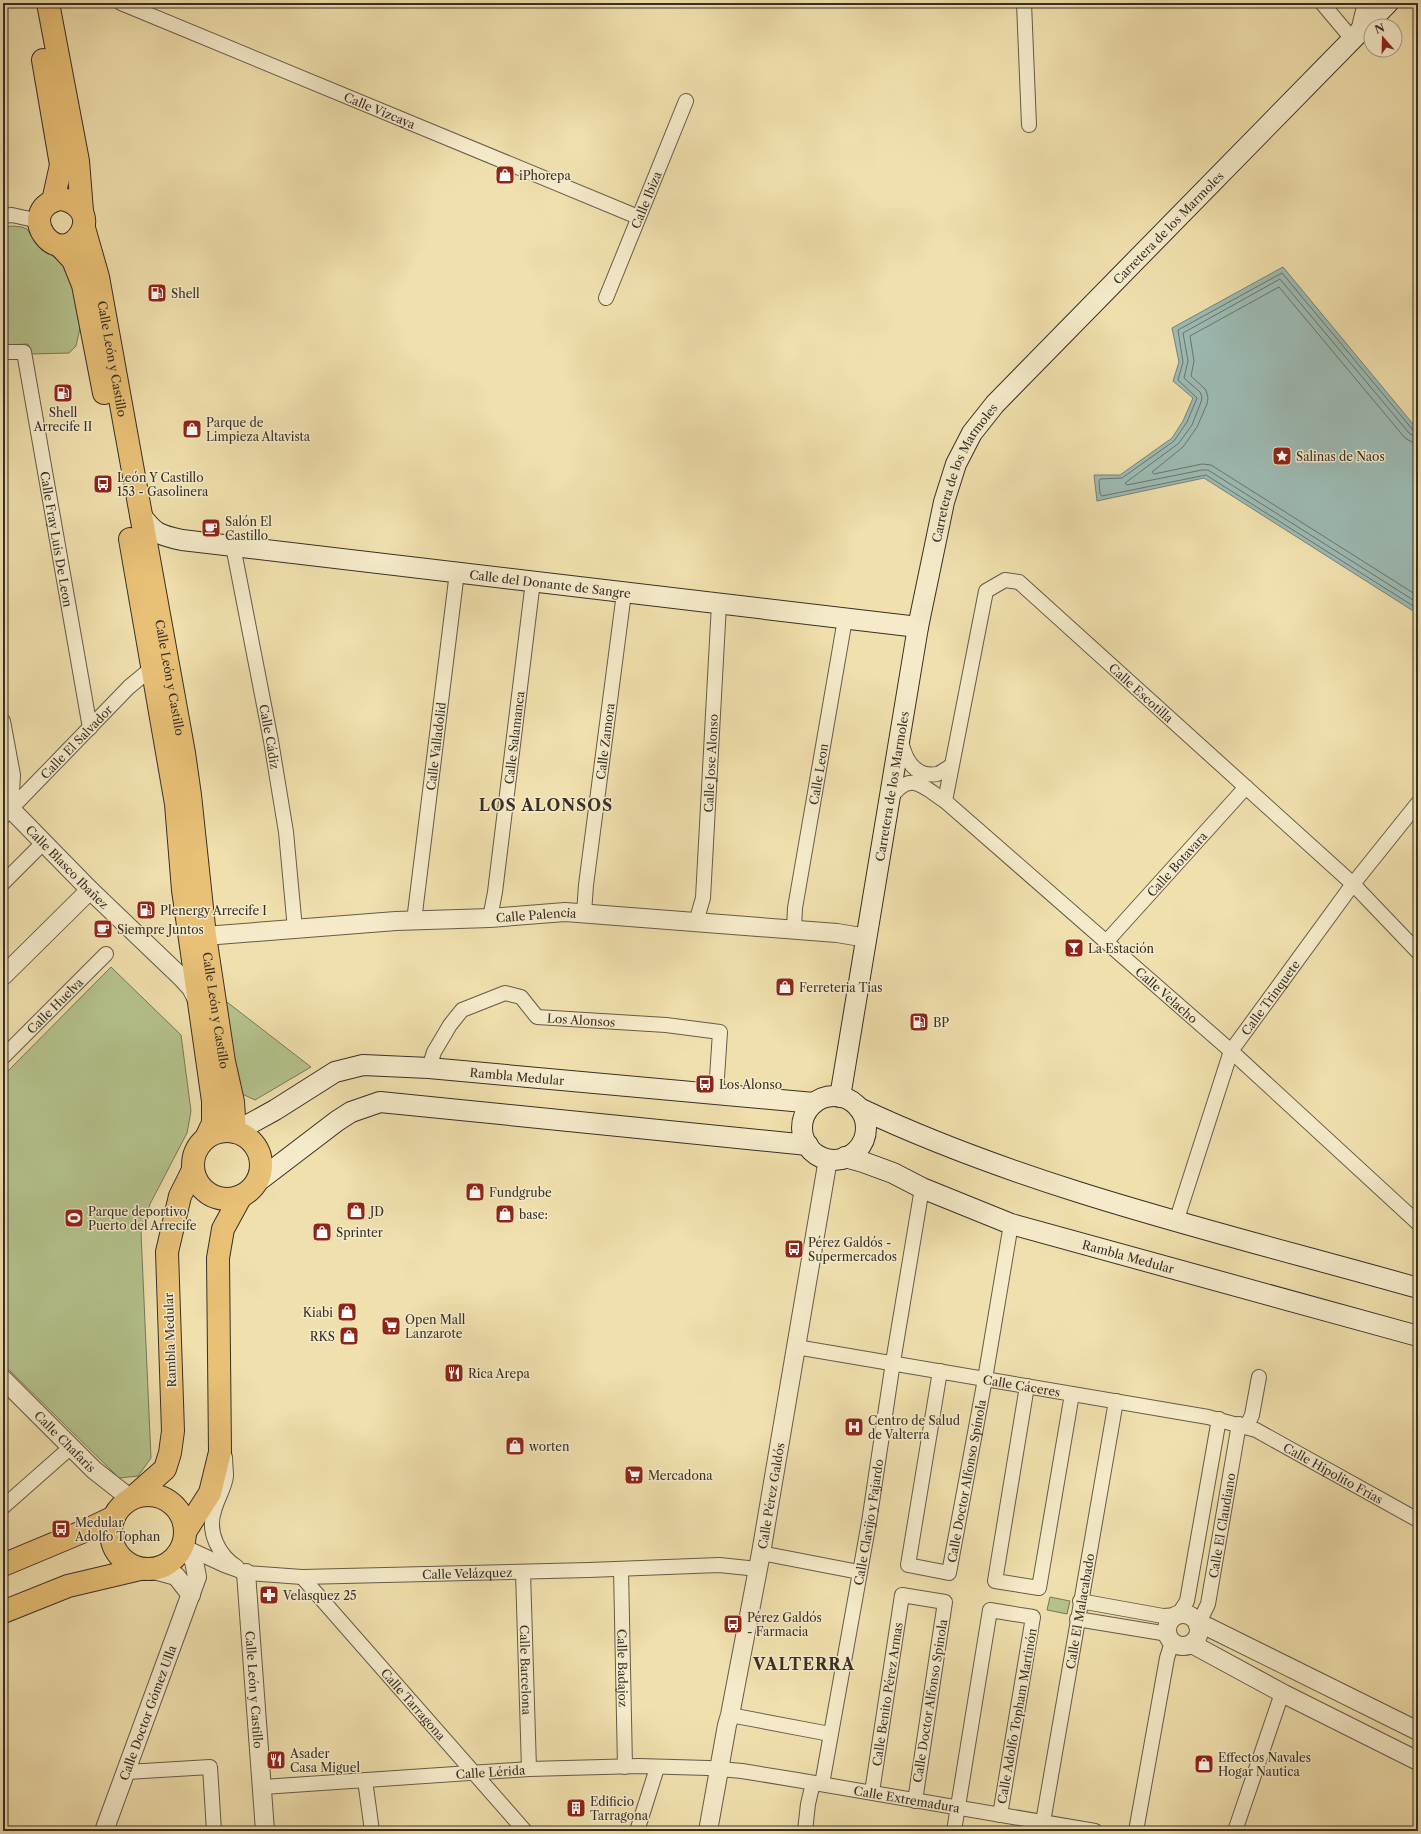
<svg xmlns="http://www.w3.org/2000/svg" width="1421" height="1834" font-family="'Libre Caslon Text',serif">
  <rect width="100%" height="100%" fill="#f0e0ad"/>
  <filter id="stains"><feTurbulence type="fractalNoise" baseFrequency=".005" numOctaves="4"/><feColorMatrix values="0 0 0 0 .2 0 0 0 0 .09 0 0 0 0 .02 0 0 0 .5 -.17"/></filter>
  <radialGradient id="worn" r=".72"><stop offset=".6" stop-color="#630" stop-opacity="0"/><stop offset="1" stop-color="#630" stop-opacity=".3"/></radialGradient>
  <g fill="#b5c38d" stroke="#76795a">
    <path d="M13,226l9,1 5,2 11,17 29,20 15,53 -6,27 -7,7 -38,1 -3,-10 -25,1v-118z"/>
    <path d="M111,967l70,68 10,76 -4,22 -37,71 -9,29 10,225 -13,18 -19,2 -116,-114v-288z"/>
    <path d="M223,999l88,68 -56,33 -17,-8z"/>
    <path d="M1050,1597l20,4 -3,13 -20,-4z"/>
  </g>
  <path fill="#9dbbb4" stroke="#75837b" d="M1283,267l135,163v184l-214,-136 -107,23 -3,-26h26l52,-37 11,-17 10,-23 -20,-17 6,-19 -7,-34z"/>
  <g fill="none" stroke-linecap="round" stroke-linejoin="round">
    <g stroke="#6a756d" stroke-width="1">
      <path d="M1418,432l-5,-2 -131,-157 -104,57 5,32 -5,18 19,18 -10,24 -13,19 -52,37 -22,1 -1,2 1,13 2,2 104,-21 212,134"/>
      <path d="M1418,437l-8,-3 -130,-155 -97,54 5,28 -4,17 16,14 2,5 -1,5 -9,23 -13,18 -54,40 2,2 75,-15h6l210,133"/>
      <path d="M1418,443l-6,-1 -7,-4 -126,-151 -89,49 4,25 -3,15 15,14 2,8 -1,6 -10,23 -14,20 -31,25 2,2 48,-10 9,1 207,131"/>
    </g>
    <defs>
      <g id="minor">
        <path id="s1" d="M121,3l517,214"/>
        <path d="M1024,3l5,122"/>
        <path d="M1322,3l26,31v11"/>
        <path d="M1355,33l4,-6 6,-24"/>
        <path d="M3,216l9,-1 27,6"/>
        <path id="s2" d="M606,298l80,-197"/>
        <path id="s3" d="M3,352h21l66,376"/>
        <path id="s4" d="M233,546l38,195 15,91 9,97"/>
        <path d="M3,721l10,54 -2,34"/>
        <path d="M901,741c4,18 14,37 36,33 4,-1 10,-6 14,-8"/>
        <path id="s5" d="M890,799c20,-29 32,-13 55,2l286,250 187,172"/>
        <path id="s6" d="M945,801l41,-210 19,-11 14,2 334,302 65,68"/>
        <path id="s7" d="M3,817l126,-130 23,-19"/>
        <path d="M3,883l40,-40"/>
        <path id="s8" d="M584,913l2,-28 38,-292"/>
        <path id="s9" d="M490,918l5,-26 38,-311"/>
        <path id="s10" d="M414,921l43,-349"/>
        <path id="s11" d="M696,922l7,-24 16,-294"/>
        <path id="s12" d="M794,929l1,-21 50,-289"/>
        <path id="s13" d="M1107,941l139,-154"/>
        <path id="s14" d="M3,1057l103,-103"/>
        <path id="s15" d="M429,1068l5,-16 16,-27 12,-15 43,-17 16,4 16,20 129,8 54,7 -4,61"/>
        <path id="s16" d="M1176,1222l55,-171 122,-167 65,-81"/>
        <path id="s17" d="M796,1347l412,70 48,13 162,90"/>
        <path id="s18" d="M940,1371l-32,194 41,8 36,-194 26,-155"/>
        <path d="M1027,1386l-32,195 44,7 33,-194"/>
        <path d="M1247,1426l5,-11 7,-38"/>
        <path d="M225,1457c0,6 1,13 1,19 -1,11 -9,23 -12,35 -7,21 5,45 23,56"/>
        <path d="M3,1507l68,-60"/>
        <path id="s19" d="M183,1546l41,19 22,8 56,4 287,-7 130,-5 39,4"/>
        <path d="M761,1553l98,19"/>
        <path id="s20" d="M621,1569l4,198"/>
        <path id="s21" d="M523,1572l6,197"/>
        <path id="s22" d="M302,1577l223,254"/>
        <path d="M1080,1601l83,15 15,-1 9,-14 32,-182"/>
        <path d="M1077,1619l91,15"/>
        <path id="s23" d="M1198,1625l10,-21 31,-180"/>
        <path d="M730,1715l100,19"/>
        <path d="M127,1772l83,-5 4,64"/>
        <path d="M365,1780l7,51"/>
        <path id="s24" d="M822,1784l47,-262 24,-160 29,-174"/>
        <path id="s25" d="M263,1787l266,-18 110,-3 69,2 34,3 55,9 298,51"/>
        <path id="s26" d="M872,1792l30,-197 43,7 -30,199"/>
        <path id="s27" d="M1043,1822l73,-421"/>
        <path d="M637,1831l20,-63"/>
        <path d="M805,1831l3,-27 5,-21"/>
        <path d="M954,1831l36,-221 43,7 -33,198"/>
        <path d="M1136,1831l31,-173 5,-16"/>
        <path d="M1235,1831l45,-132 4,-5"/>
      </g>
      <g id="tertiary">
        <path id="s28" d="M3,801l87,89 92,88 9,10 7,13"/>
        <path id="s29" d="M205,936l191,-15 94,-3 75,-6 272,21 30,5"/>
        <path d="M3,976l87,-86"/>
        <path id="s30" d="M3,1379l91,91 37,29"/>
        <path d="M151,1569l25,7 15,19"/>
        <path id="s31" d="M246,1573l19,258"/>
        <circle cx="1183" cy="1630" r="16"/>
        <path d="M1198,1625l10,2 210,104"/>
        <path d="M1192,1644l92,50 134,67"/>
        <path id="s32" d="M104,1831l93,-254 -3,-16 -11,-15"/>
        <path id="s33" d="M708,1831l19,-106 3,-10 31,-162 67,-394"/>
      </g>
      <g id="secondary">
        <path id="s34" d="M140,514c14,19 18,21 42,26l736,87"/>
        <circle cx="834" cy="1128" r="32"/>
        <path id="s35" d="M840,1097l78,-470 26,-125 12,-38 16,-31 23,-29 393,-401"/>
        <path d="M859,1108c176,83 372,127 559,180"/>
        <path id="s36" d="M235,1132l40,-22 60,-38 28,-7 66,3 385,35"/>
        <path id="s37" d="M845,1157l18,5 30,11 29,15 89,36 407,112"/>
        <path d="M257,1182l80,-61 14,-9 29,-10 428,43"/>
      </g>
      <g id="primary">
        <path d="M48,3l30,158 4,50"/>
        <path d="M43,60l18,105 -8,36"/>
        <path d="M59,199c17,1 32,16 22,34 -23,38 -68,-21 -22,-34z"/>
        <path id="s38" d="M84,228l14,49 86,476 6,42 15,141 19,126 9,40 2,30"/>
        <path d="M60,246l13,14 10,25 21,108"/>
        <path d="M130,539l46,265 7,86 30,211v22l-7,15"/>
        <circle cx="227" cy="1165" r="34"/>
        <circle cx="148" cy="1532" r="37"/>
        <path d="M131,1499l34,-30 5,-16 3,-22 -6,-179 13,-56 13,-26"/>
        <path d="M185,1532l25,-39 10,-41 -2,-194 5,-29 18,-33"/>
        <path d="M3,1565l86,-36 25,-12"/>
        <path d="M3,1612l65,-26 72,-17"/>
      </g>
    </defs>
    <use href="#minor" stroke="#665b48" stroke-width="16"/>
    <use href="#tertiary" stroke="#665b48" stroke-width="20"/>
    <use href="#secondary" stroke="#382f26" stroke-width="22"/>
    <use href="#primary" stroke="#382f26" stroke-width="24"/>
    <use href="#minor" stroke="#f5ebca" stroke-width="14"/>
    <use href="#tertiary" stroke="#f5ebca" stroke-width="18"/>
    <use href="#secondary" stroke="#f5ebca" stroke-width="20"/>
    <use href="#primary" stroke="#e8c076" stroke-width="22"/>
  </g>
  <defs>
    <symbol id="shop-square" viewBox="-11 -11 22 22"><rect x="-9" y="-9" width="18" height="18" rx="4" fill="#8f2418" stroke="#f5ebca"/><path d="M-5-2.5h2.3a2.7 3.5 0 0 1 5.4 0H5L5.5 6h-11ZM-1.5-2.5h3a1.5 2.3 0 0 0-3 0Z" fill="#fff"/></symbol>
    <symbol id="fuel-square" viewBox="-11 -11 22 22"><rect x="-9" y="-9" width="18" height="18" rx="4" fill="#8f2418" stroke="#f5ebca"/><path d="M-5.5-6h7V0h2V4h1.3V-2.5L3-4.5l.8-.8L6-3V5H2.5V1h-1V6h-7ZM-4.2-4.7v3.2H.2V-4.7Z" fill="#fff"/></symbol>
    <symbol id="sight-square" viewBox="-11 -11 22 22"><rect x="-9" y="-9" width="18" height="18" rx="4" fill="#8f2418" stroke="#f5ebca"/><path d="M0-6L1.8-2.2L6-1.7L2.9 1.2L3.7 5.4L0 3.3L-3.7 5.4L-2.9 1.2L-6-1.7L-1.8-2.2Z" fill="#fff"/></symbol>
    <symbol id="bus-square" viewBox="-11 -11 22 22"><rect x="-9" y="-9" width="18" height="18" rx="4" fill="#8f2418" stroke="#f5ebca"/><path d="M-5-6H5V4H4V6H2V4H-2V6H-4V4H-5ZM-3.5-4V0h7V-4ZM-3.5 1.2v1.5H-2V1.2ZM2 1.2v1.5H3.5V1.2Z" fill="#fff"/></symbol>
    <symbol id="cafe-square" viewBox="-11 -11 22 22"><rect x="-9" y="-9" width="18" height="18" rx="4" fill="#8f2418" stroke="#f5ebca"/><path d="M-5.5-4.5H6V0H3Q3 3.5 0 3.5H-2.5Q-5.5 3.5-5.5 0ZM3-3.2v2h1.7v-2ZM-6 4.5H4V6H-6Z" fill="#fff"/></symbol>
    <symbol id="bar-square" viewBox="-11 -11 22 22"><rect x="-9" y="-9" width="18" height="18" rx="4" fill="#8f2418" stroke="#f5ebca"/><path d="M-6-5H6L.8 .8V4.5H3.5V6h-7V4.5H-.8V.8Z" fill="#fff"/></symbol>
    <symbol id="stadium-square" viewBox="-11 -11 22 22"><rect x="-9" y="-9" width="18" height="18" rx="4" fill="#8f2418" stroke="#f5ebca"/><path d="M0-5a6.5 5 0 1 0 0 10a6.5 5 0 1 0 0-10ZM-3.5-1.8h7v3.6h-7Z" fill="#fff"/></symbol>
    <symbol id="supermarket-square" viewBox="-11 -11 22 22"><rect x="-9" y="-9" width="18" height="18" rx="4" fill="#8f2418" stroke="#f5ebca"/><path d="M-6-5.5h2.5l.6 2H6L4.5 2H-2.5L-4.4-4H-6ZM-1.5 3.2a1.3 1.3 0 1 0 .1 0ZM3 3.2a1.3 1.3 0 1 0 .1 0Z" fill="#fff"/></symbol>
    <symbol id="restaurant-square" viewBox="-11 -11 22 22"><rect x="-9" y="-9" width="18" height="18" rx="4" fill="#8f2418" stroke="#f5ebca"/><path d="M-5-6h1v4h1v-4h1v4h1v-4h1v5L-1.5 .5V6h-2V.5L-5-1ZM5-6V6H3V1.5H1.5Q1.5-4 5-6Z" fill="#fff"/></symbol>
    <symbol id="hospital-square" viewBox="-11 -11 22 22"><rect x="-9" y="-9" width="18" height="18" rx="4" fill="#8f2418" stroke="#f5ebca"/><path d="M-5-5h3v3.5h4V-5h3V5h-3V1.5h-4V5h-3Z" fill="#fff"/></symbol>
    <symbol id="pharmacy-square" viewBox="-11 -11 22 22"><rect x="-9" y="-9" width="18" height="18" rx="4" fill="#8f2418" stroke="#f5ebca"/><path d="M-2-6h4v4h4v4h-4v4h-4v-4h-4v-4h4Z" fill="#fff"/></symbol>
    <symbol id="building-square" viewBox="-11 -11 22 22"><rect x="-9" y="-9" width="18" height="18" rx="4" fill="#8f2418" stroke="#f5ebca"/><path d="M-4-6H4V6H1V3H-1V6H-4ZM-2.5-4.3h1.7v1.8h-1.7ZM.8-4.3h1.7v1.8H.8ZM-2.5-1h1.7V.8h-1.7ZM.8-1h1.7V.8H.8Z" fill="#fff"/></symbol>
  </defs>
  <g fill-rule="evenodd">
    <use href="#shop-square" x="494" y="164" width="22" height="22"/>
    <use href="#fuel-square" x="146" y="282" width="22" height="22"/>
    <use href="#fuel-square" x="52" y="382" width="22" height="22"/>
    <use href="#shop-square" x="181" y="418" width="22" height="22"/>
    <use href="#sight-square" x="1271" y="445" width="22" height="22"/>
    <use href="#bus-square" x="92" y="473" width="22" height="22"/>
    <use href="#cafe-square" x="200" y="517" width="22" height="22"/>
    <use href="#fuel-square" x="135" y="899" width="22" height="22"/>
    <use href="#cafe-square" x="92" y="918" width="22" height="22"/>
    <use href="#bar-square" x="1063" y="937" width="22" height="22"/>
    <use href="#shop-square" x="774" y="976" width="22" height="22"/>
    <use href="#fuel-square" x="908" y="1011" width="22" height="22"/>
    <use href="#bus-square" x="694" y="1073" width="22" height="22"/>
    <use href="#shop-square" x="464" y="1181" width="22" height="22"/>
    <use href="#shop-square" x="345" y="1200" width="22" height="22"/>
    <use href="#shop-square" x="494" y="1203" width="22" height="22"/>
    <use href="#stadium-square" x="63" y="1207" width="22" height="22"/>
    <use href="#shop-square" x="311" y="1221" width="22" height="22"/>
    <use href="#bus-square" x="783" y="1238" width="22" height="22"/>
    <use href="#shop-square" x="336" y="1301" width="22" height="22"/>
    <use href="#supermarket-square" x="380" y="1315" width="22" height="22"/>
    <use href="#shop-square" x="338" y="1325" width="22" height="22"/>
    <use href="#restaurant-square" x="443" y="1362" width="22" height="22"/>
    <use href="#hospital-square" x="843" y="1416" width="22" height="22"/>
    <use href="#shop-square" x="504" y="1435" width="22" height="22"/>
    <use href="#supermarket-square" x="623" y="1464" width="22" height="22"/>
    <use href="#bus-square" x="50" y="1518" width="22" height="22"/>
    <use href="#pharmacy-square" x="258" y="1584" width="22" height="22"/>
    <use href="#bus-square" x="722" y="1613" width="22" height="22"/>
    <use href="#restaurant-square" x="265" y="1749" width="22" height="22"/>
    <use href="#shop-square" x="1193" y="1753" width="22" height="22"/>
    <use href="#building-square" x="565" y="1797" width="22" height="22"/>
  </g>
  <g text-anchor="middle" dominant-baseline="central" stroke-width="3" stroke-linejoin="round" paint-order="stroke">
    <g font-size="12" fill="#382f26" stroke="#f5ebca">
      <text stroke="none"><textPath href="#s1" startOffset="280">Calle Vizcaya</textPath></text>
      <text stroke="none"><textPath href="#s2" startOffset="106">Calle Ibiza</textPath></text>
      <text stroke="none"><textPath href="#s35" startOffset="963">Carretera de los Marmoles</textPath></text>
      <text stroke="none"><textPath href="#s38" startOffset="134">Calle León y Castillo</textPath></text>
      <text stroke="none"><textPath href="#s35" startOffset="639">Carretera de los Marmoles</textPath></text>
      <text stroke="none"><textPath href="#s3" startOffset="211">Calle Fray Luis De Leon</textPath></text>
      <text stroke="none"><textPath href="#s34" startOffset="422">Calle del Donante de Sangre</textPath></text>
      <text stroke="none"><textPath href="#s38" startOffset="458">Calle León y Castillo</textPath></text>
      <text stroke="none"><textPath href="#s6" startOffset="415">Calle Escotilla</textPath></text>
      <text stroke="none"><textPath href="#s4" startOffset="194">Calle Cádiz</textPath></text>
      <text stroke="none"><textPath href="#s9" startOffset="182">Calle Salamanca</textPath></text>
      <text stroke="none"><textPath href="#s8" startOffset="173">Calle Zamora</textPath></text>
      <text stroke="none"><textPath href="#s7" startOffset="105">Calle El Salvador</textPath></text>
      <text stroke="none"><textPath href="#s10" startOffset="176">Calle Valladolid</textPath></text>
      <text stroke="none"><textPath href="#s11" startOffset="160">Calle Jose Alonso</textPath></text>
      <text stroke="none"><textPath href="#s12" startOffset="157">Calle Leon</textPath></text>
      <text stroke="none"><textPath href="#s35" startOffset="315">Carretera de los Marmoles</textPath></text>
      <text stroke="none"><textPath href="#s13" startOffset="104">Calle Botavara</textPath></text>
      <text stroke="none"><textPath href="#s28" startOffset="92">Calle Blasco Ibañez</textPath></text>
      <text stroke="none"><textPath href="#s29" startOffset="332">Calle Palencia</textPath></text>
      <text stroke="none"><textPath href="#s5" startOffset="361">Calle Velacho</textPath></text>
      <text stroke="none"><textPath href="#s16" startOffset="246">Calle Trinquete</textPath></text>
      <text stroke="none"><textPath href="#s14" startOffset="73">Calle Huelva</textPath></text>
      <text stroke="none"><textPath href="#s38" startOffset="794">Calle León y Castillo</textPath></text>
      <text stroke="none"><textPath href="#s15" startOffset="200">Los Alonsos</textPath></text>
      <text stroke="none"><textPath href="#s36" startOffset="300">Rambla Medular</textPath></text>
      <text stroke="none"><textPath href="#s37" startOffset="301">Rambla Medular</textPath></text>
      <text transform="translate(170 1340) rotate(-92)">Rambla Medular</text>
      <text stroke="none"><textPath href="#s17" startOffset="229">Calle Cáceres</textPath></text>
      <text stroke="none"><textPath href="#s30" startOffset="88">Calle Chafaris</textPath></text>
      <text stroke="none"><textPath href="#s17" startOffset="556">Calle Hipolito Frias</textPath></text>
      <text stroke="none"><textPath href="#s18" startOffset="332">Calle Doctor Alfonso Spínola</textPath></text>
      <text stroke="none"><textPath href="#s33" startOffset="341">Calle Pérez Galdós</textPath></text>
      <text stroke="none"><textPath href="#s24" startOffset="266">Calle Clavijo y Fajardo</textPath></text>
      <text stroke="none"><textPath href="#s23" startOffset="103">Calle El Claudiano</textPath></text>
      <text stroke="none"><textPath href="#s19" startOffset="290">Calle Velázquez</textPath></text>
      <text stroke="none"><textPath href="#s27" startOffset="214">Calle El Malacabado</textPath></text>
      <text stroke="none"><textPath href="#s20" startOffset="99">Calle Badajoz</textPath></text>
      <text stroke="none"><textPath href="#s21" startOffset="98">Calle Barcelona</textPath></text>
      <text stroke="none"><textPath href="#s31" startOffset="117">Calle León y Castillo</textPath></text>
      <text stroke="none"><textPath href="#s26" startOffset="99">Calle Benito Pérez Armas</textPath></text>
      <text transform="translate(930 1701) rotate(-81)">Calle Doctor Alfonso Spinola</text>
      <text stroke="none"><textPath href="#s22" startOffset="169">Calle Tarragona</textPath></text>
      <text stroke="none"><textPath href="#s32" startOffset="126">Calle Doctor Gómez Ulla</textPath></text>
      <text transform="translate(1017 1716) rotate(-80)">Calle Adolfo Topham Martinón</text>
      <text stroke="none"><textPath href="#s25" startOffset="228">Calle Lérida</textPath></text>
      <text stroke="none"><textPath href="#s25" startOffset="647">Calle Extremadura</textPath></text>
    </g>
    <g font-size="12" fill="#382f26" stroke="#f5ebca" text-anchor="start">
      <text x="519" y="175">iPhorepa</text>
      <text x="171" y="293">Shell</text>
      <text x="63" y="412" text-anchor="middle">Shell<tspan x="63" dy="14">Arrecife II</tspan></text>
      <text x="206" y="422">Parque de<tspan x="206" dy="14">Limpieza Altavista</tspan></text>
      <text x="1296" y="456">Salinas de Naos</text>
      <text x="117" y="477">León Y Castillo<tspan x="117" dy="14">153 - Gasolinera</tspan></text>
      <text x="225" y="521">Salón El<tspan x="225" dy="14">Castillo</tspan></text>
      <text x="160" y="910">Plenergy Arrecife I</text>
      <text x="117" y="929">Siempre Juntos</text>
      <text x="1088" y="948">La Estación</text>
      <text x="799" y="987">Ferreteria Tias</text>
      <text x="933" y="1022">BP</text>
      <text x="719" y="1084">Los Alonso</text>
      <text x="489" y="1192">Fundgrube</text>
      <text x="88" y="1211">Parque deportivo<tspan x="88" dy="14">Puerto del Arrecife</tspan></text>
      <text x="370" y="1211">JD</text>
      <text x="519" y="1214">base:</text>
      <text x="336" y="1232">Sprinter</text>
      <text x="808" y="1242">Pérez Galdós -<tspan x="808" dy="14">Supermercados</tspan></text>
      <text x="333" y="1312" text-anchor="end">Kiabi</text>
      <text x="405" y="1319">Open Mall<tspan x="405" dy="14">Lanzarote</tspan></text>
      <text x="335" y="1336" text-anchor="end">RKS</text>
      <text x="468" y="1373">Rica Arepa</text>
      <text x="868" y="1420">Centro de Salud<tspan x="868" dy="14">de Valterra</tspan></text>
      <text x="529" y="1446">worten</text>
      <text x="648" y="1475">Mercadona</text>
      <text x="75" y="1522">Medular<tspan x="75" dy="14">Adolfo Tophan</tspan></text>
      <text x="283" y="1595">Velasquez 25</text>
      <text x="747" y="1617">Pérez Galdós<tspan x="747" dy="14">- Farmacia</tspan></text>
      <text x="290" y="1753">Asader<tspan x="290" dy="14">Casa Miguel</tspan></text>
      <text x="1218" y="1757">Effectos Navales<tspan x="1218" dy="14">Hogar Nautica</tspan></text>
      <text x="590" y="1801">Edificio<tspan x="590" dy="14">Tarragona</tspan></text>
    </g>
    <g font-size="16" font-weight="bold" letter-spacing="1" fill="#382f26" stroke="#f5ebca">
      <text x="546" y="805">LOS ALONSOS</text>
      <text x="804" y="1664">VALTERRA</text>
    </g>
  </g>
  <rect width="1421" height="1834" fill="none" stroke="#f0e0ad" stroke-width="16"/>
  <rect x="4" y="4" width="1413" height="1826" fill="none" stroke="#382f26" stroke-width="2"/>
  <rect x="8" y="8" width="1405" height="1818" fill="none" stroke="#382f26"/>
  <g transform="translate(1383 38) rotate(340)"><circle r="19" fill="#f5ebca" stroke="#a9a088"/>
  <path d="M0-3L7 15L0 10L-7 15Z" fill="#8f2418"/>
  <text y="-6" font-size="11" font-weight="bold" text-anchor="middle" fill="#382f26">N</text>
  </g>
  <rect width="100%" height="100%" filter="url(#stains)"/>
  <rect width="100%" height="100%" fill="url(#worn)"/>
</svg>
